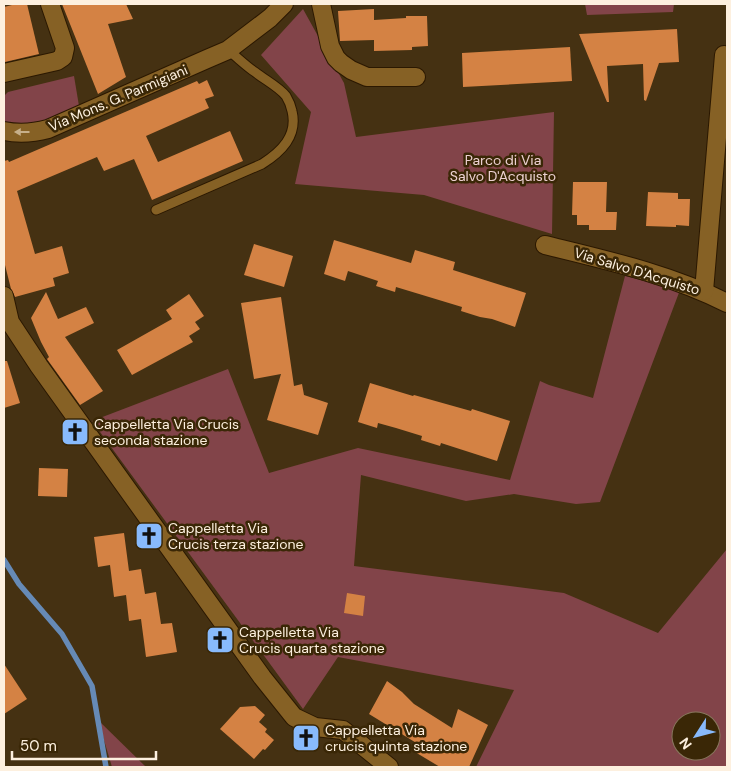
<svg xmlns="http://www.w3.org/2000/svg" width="731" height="771" font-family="'DM Sans',sans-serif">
  <rect width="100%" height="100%" fill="#453112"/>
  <g fill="#824449" fill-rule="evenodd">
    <path d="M585,4h89l-1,8 -86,3z"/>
    <path d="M303,9l41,74 12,54 198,-25 -2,122 -128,-39 -129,-11 16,-72 -50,-57z"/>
    <path d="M74,76l5,30 -38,25 -37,-3v-32l4,-4z"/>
    <path d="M625,276l55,14 -80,212 -24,2 -62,-10 -48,7 -105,-26 -7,91 210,27 94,40 69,-84v218h-251l38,-77 -176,-33 -35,52 -211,-288 136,-52 41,104 89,-25 152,32 30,-99 9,4 44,13zM681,721h30v30h-30z"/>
    <path d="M98,720l48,47h-34z"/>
  </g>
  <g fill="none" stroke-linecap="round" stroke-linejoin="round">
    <path stroke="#668ab6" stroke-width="5.5" d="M4,560l15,24 43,50 30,52 14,81"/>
  </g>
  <g fill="#d48244">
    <path d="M16,4h11l12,50 -34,8 -1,-6v-49z"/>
    <path d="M62,4h64l7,15 -25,5 18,53 -28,17z"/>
    <path d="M374,9v11l32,-2v-2h21l1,30 -16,1v3l-38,1v-11l-34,1 -2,-30z"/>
    <path d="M677,29l2,33 -20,1 -13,38 -2,-1 -1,-36 -36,2 2,36h-2l-28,-68z"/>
    <path d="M570,47l2,34 -109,6 -1,-34z"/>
    <path d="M207,80l7,16 -9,3 4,9 -63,28 12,26 72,-31 13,30 -91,39 -18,-41 -30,12 -7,-14 -80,34 18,63 27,-8 7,27 -16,5 2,8 -40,11 -4,-8 -7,-28v-100l4,-1 1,2 188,-81 2,3z"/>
    <path d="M573,182h34l-1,30h11l-1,18h-27v-5h-12v-10h-5z"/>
    <path d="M648,192l30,1v6h12l-1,27 -13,-1v2l-30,-1z"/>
    <path d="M334,240l77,23 4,-13 40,12 -2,8 73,23 -11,34 -23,-8 -12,-2 -19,-6 1,-4 -66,-20 -1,5 -19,-6 2,-5 -30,-10 -3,10 -21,-7z"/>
    <path d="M254,244l39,12 -9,31 -40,-12z"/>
    <path d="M46,292l12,27 28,-12 8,16 -29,14 38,54 -23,14 -33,-46 2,-2 -8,-15 -10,-24z"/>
    <path d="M189,294l15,22 -9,6 5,7 -11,7 4,6 -61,33 -15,-25 55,-31 -6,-9z"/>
    <path d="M281,297l13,89 8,-2 2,11 24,8 -10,32 -51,-15 14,-46 -27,5 -13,-76z"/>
    <path d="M4,361h3l13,42 -16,5z"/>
    <path d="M370,383l43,13 1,-1 57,16 1,-2 38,12 -13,40 -56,-18 -1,3 -19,-6 1,-4 -26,-8 -18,-5 -1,5 -19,-6z"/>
    <path d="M39,468l29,1 -1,28 -29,-1z"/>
    <path d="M124,533l5,38 12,-2 4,25 11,-2 5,32 11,-1 5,29 -31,5 -5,-38 -12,2 -3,-26 -12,2 -4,-32 -12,2 -4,-30z"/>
    <path d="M347,593l18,3 -2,20 -19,-3z"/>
    <path d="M4,664l23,35 -23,15z"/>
    <path d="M387,681l15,11 12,12 38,24 6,-19 30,16 -19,42h-29l-25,-15 3,-8 -49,-30z"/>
    <path d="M255,706l10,9 -6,7 8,7 -2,3 9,8 -9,10 -2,-1 -9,10 -34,-30 20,-22z"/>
  </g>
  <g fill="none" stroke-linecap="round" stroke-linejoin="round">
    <defs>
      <path id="lane" d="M156,210l106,-46c19,-12 36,-28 30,-53 -1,-5 -3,-10 -6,-15 -7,-9 -21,-16 -31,-24 -9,-6 -18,-15 -27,-22"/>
      <g id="street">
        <path d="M321,4l9,42 6,12 5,5 10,7 16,7h49"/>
        <path d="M4,73l53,-12 6,-4 2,-9 -15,-44"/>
        <path d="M4,131c15,3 29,2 44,-2l159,-70 21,-9 42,-32 14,-14"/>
        <path d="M545,245c61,15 125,29 182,58"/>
        <path d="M704,291l20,-236"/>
        <path d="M4,296l6,26 29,44 223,311 32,40 21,10 28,3 46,37"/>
      </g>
    </defs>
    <use href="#lane" stroke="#2b1800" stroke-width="11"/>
    <use href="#street" stroke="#2b1800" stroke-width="20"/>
    <use href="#lane" stroke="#866125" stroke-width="9"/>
    <use href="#street" stroke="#866125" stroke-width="18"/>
  </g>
  <defs><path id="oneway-solid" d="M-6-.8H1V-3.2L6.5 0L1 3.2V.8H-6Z" transform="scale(1.25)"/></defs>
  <use fill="#c7b08b" href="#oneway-solid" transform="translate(22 132) rotate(180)"/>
  <defs>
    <symbol id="church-square" viewBox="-11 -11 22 22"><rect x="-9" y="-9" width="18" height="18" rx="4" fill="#88bafc" stroke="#3a2706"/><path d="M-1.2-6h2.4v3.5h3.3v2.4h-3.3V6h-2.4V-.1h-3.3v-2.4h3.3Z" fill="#111"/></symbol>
  </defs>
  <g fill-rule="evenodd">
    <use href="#church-square" x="59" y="416" width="32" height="32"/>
    <use href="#church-square" x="133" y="520" width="32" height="32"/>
    <use href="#church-square" x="204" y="624" width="32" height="32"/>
    <use href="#church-square" x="290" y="722" width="32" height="32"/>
  </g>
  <g text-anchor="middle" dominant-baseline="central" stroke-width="5" stroke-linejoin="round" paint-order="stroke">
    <g font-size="14" fill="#fdf0df" stroke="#3a2706">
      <text transform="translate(118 98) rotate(-23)">Via Mons. G. Parmigiani</text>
      <text transform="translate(637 271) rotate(17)">Via Salvo D'Acquisto</text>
    </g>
    <g font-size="14" fill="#edd1d2" stroke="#3a2706">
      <text x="503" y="160">Parco di Via<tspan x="503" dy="16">Salvo D'Acquisto</tspan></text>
    </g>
    <g font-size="14" fill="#fdf0df" stroke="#3a2706" text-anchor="start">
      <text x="94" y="424">Cappelletta Via Crucis<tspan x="94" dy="16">seconda stazione</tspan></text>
      <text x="168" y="528">Cappelletta Via<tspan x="168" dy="16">Crucis terza stazione</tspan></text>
      <text x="239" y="632">Cappelletta Via<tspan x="239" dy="16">Crucis quarta stazione</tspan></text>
      <text x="325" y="730">Cappelletta Via<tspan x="325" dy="16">crucis quinta stazione</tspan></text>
    </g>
  </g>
  <rect width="731" height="771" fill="none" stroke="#fdf0df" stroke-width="10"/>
  <g transform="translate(696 736) rotate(234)"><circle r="24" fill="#3a2706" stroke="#88775d"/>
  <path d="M0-4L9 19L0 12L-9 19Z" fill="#88bafc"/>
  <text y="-8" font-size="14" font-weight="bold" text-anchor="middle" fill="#fdf0df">N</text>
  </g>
  <path d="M12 751v8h144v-8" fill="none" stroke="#fdf0df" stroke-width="2.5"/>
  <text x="20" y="751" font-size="15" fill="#fdf0df" stroke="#3a2706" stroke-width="4" paint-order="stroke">50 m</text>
</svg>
